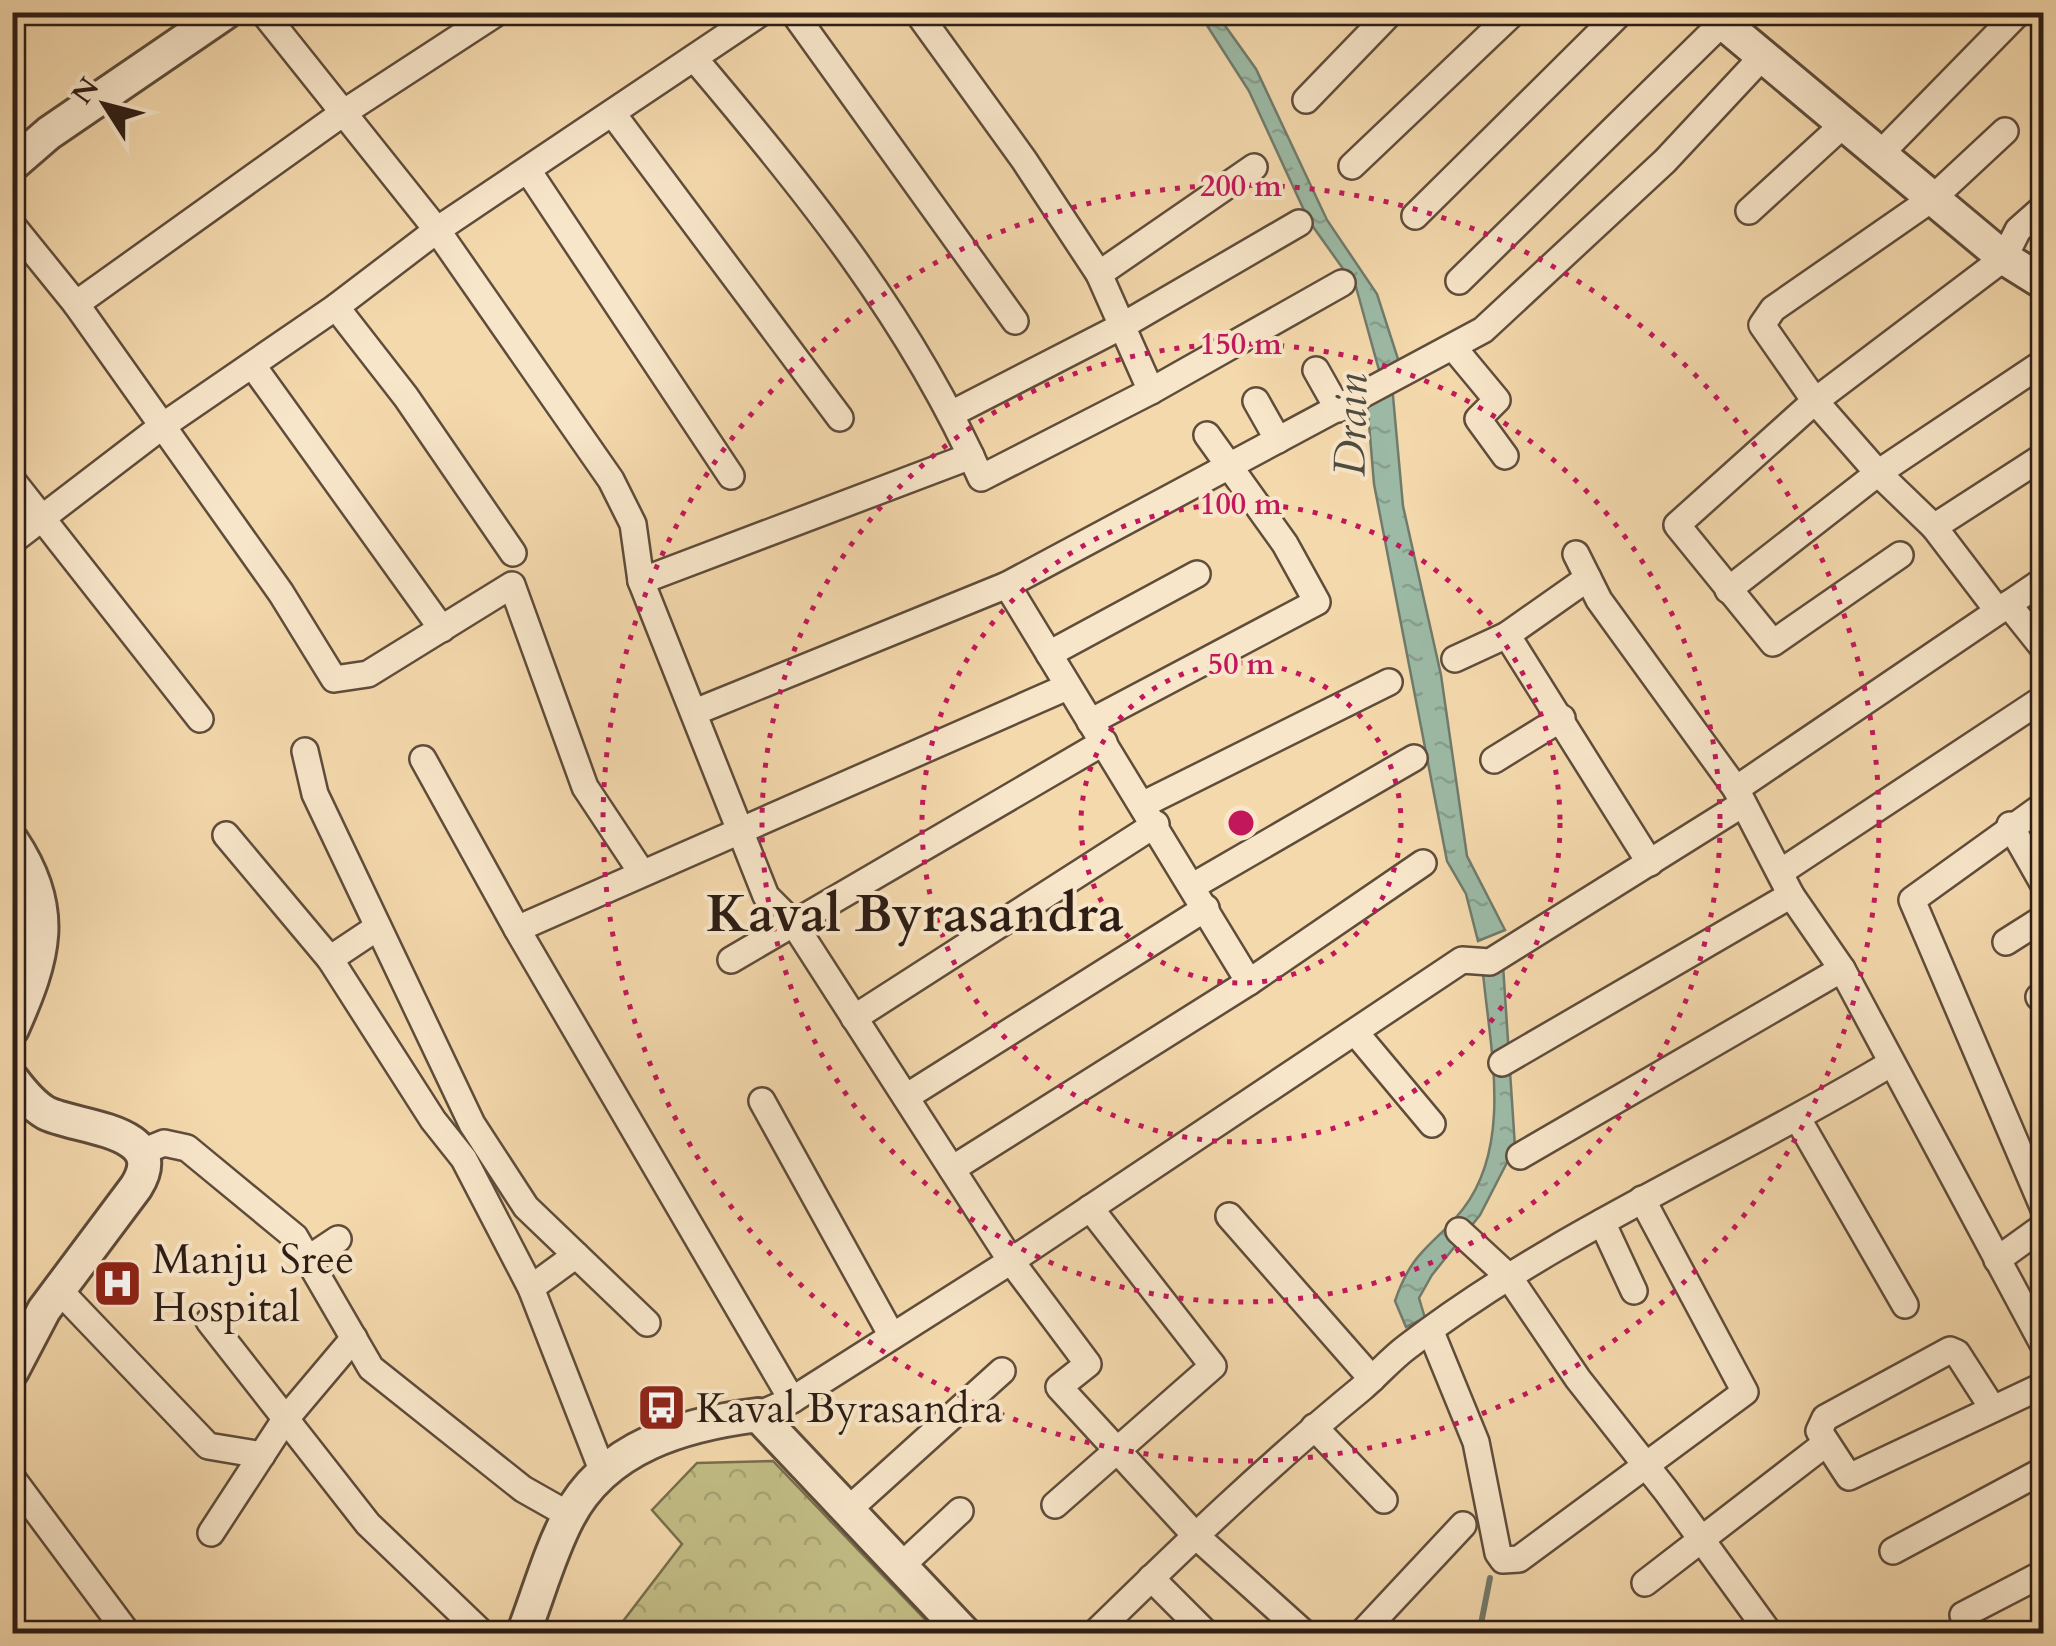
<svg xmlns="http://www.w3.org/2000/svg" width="2056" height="1646" font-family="Cardo,serif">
  <defs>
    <pattern id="forest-crowns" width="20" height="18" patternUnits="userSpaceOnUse" patternTransform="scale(2.5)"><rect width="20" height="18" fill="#c2bd85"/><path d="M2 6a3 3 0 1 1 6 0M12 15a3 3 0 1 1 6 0" fill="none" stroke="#a7a272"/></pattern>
    <pattern id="water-ripples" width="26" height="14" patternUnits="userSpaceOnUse" patternTransform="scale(2.5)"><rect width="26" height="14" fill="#9cbaa6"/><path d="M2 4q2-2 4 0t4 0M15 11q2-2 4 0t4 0" fill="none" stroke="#879f8e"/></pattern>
  </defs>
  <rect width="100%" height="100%" fill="#f4d9ad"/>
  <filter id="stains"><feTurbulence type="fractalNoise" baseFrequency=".002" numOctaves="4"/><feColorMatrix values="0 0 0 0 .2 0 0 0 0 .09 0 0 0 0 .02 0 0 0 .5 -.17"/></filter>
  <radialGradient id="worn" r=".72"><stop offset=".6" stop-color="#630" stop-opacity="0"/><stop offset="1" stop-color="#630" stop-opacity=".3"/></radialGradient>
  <path fill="url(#forest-crowns)" stroke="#786d4d" stroke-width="2.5" d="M773,1461l165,172h-324l68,-89 -30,-34 45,-47z"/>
  <g fill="url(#water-ripples)" stroke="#707b6c" stroke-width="2.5">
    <path d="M1199,13h17l40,56 71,151 50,74 22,68 -20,8 -23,-83 -47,-66 -60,-130z"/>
    <path d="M1392,385l11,121 38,169 26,181 38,74 -27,11 -12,-47 -19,-33 -73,-377 -7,-84z"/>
    <path d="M1503,965l12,182 -35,68 -48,60 -13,23 6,20 -19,9 -11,-26c18,-53 37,-53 68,-92 50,-65 27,-161 20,-236z"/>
  </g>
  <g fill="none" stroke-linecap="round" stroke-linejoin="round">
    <path stroke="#707b6c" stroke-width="6" d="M1479,1634l11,-56"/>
    <defs>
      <g id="minor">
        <path d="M263,12l174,218 174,250 22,44 8,57 125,315 28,28 217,337 77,103 -29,23 136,148 110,99"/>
        <path d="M793,12l222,309"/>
        <path d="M917,12l107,148 75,114 52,117"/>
        <path d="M694,58c112,132 217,262 287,420l170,-87 191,-108"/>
        <path d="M1306,100l85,-88"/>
        <path d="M613,114l227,304"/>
        <path d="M1880,154l139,-142"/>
        <path d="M1352,166l162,-154"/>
        <path d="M529,172l202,304"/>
        <path d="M1749,211l95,-87"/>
        <path d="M1415,216l206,-204"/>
        <path d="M12,225l64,79 205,289 53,86 34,-5 144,-89 73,202 57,86"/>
        <path d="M1099,274l155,-107"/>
        <path d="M1459,281l263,-258"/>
        <path d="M76,304l267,-191 155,-101"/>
        <path d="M336,307l70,90 107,156"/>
        <path d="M1453,347l44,53 -19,19 27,37"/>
        <path d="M253,366l189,263"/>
        <path d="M1316,370l22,39"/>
        <path d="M1256,401l22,39"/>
        <path d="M951,414l171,-88 177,-103"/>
        <path d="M12,480l188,239"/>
        <path d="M1934,527l110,-71"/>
        <path d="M12,541l149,-114 175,-120 101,-77 325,-218"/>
        <path d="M1576,554l23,46 137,189 55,106 51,74 202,377"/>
        <path d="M1900,555l-127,88 -96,-118 138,-124 189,-143 14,-28 26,-23"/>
        <path d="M641,581l330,-125"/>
        <path d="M1007,585l242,397"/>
        <path d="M1728,590l150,-117 166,-111"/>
        <path d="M2008,604l36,45"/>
        <path d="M1998,611l-64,-84 -56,-54 -63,-72 -53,-76 11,-16 160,-111 72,-67"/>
        <path d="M1507,635l143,228"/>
        <path d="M1049,654l148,-80"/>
        <path d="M1455,659l52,-24 81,-57"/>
        <path d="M695,712l312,-127 476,-255 182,-169 98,-105"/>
        <path d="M1090,722l227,-120 -32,-58 -78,-109"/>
        <path d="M305,751l10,43 157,330 54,83 121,116"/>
        <path d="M423,759l94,170 275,471"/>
        <path d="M1494,760l68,-42"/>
        <path d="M1736,789l308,-209"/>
        <path d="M1144,804l245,-122"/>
        <path d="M2044,805l-132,95 132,309"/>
        <path d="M2010,825l34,60"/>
        <path d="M226,835l104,124 103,161 31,39 67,129 73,187"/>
        <path d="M1782,871l262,-173"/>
        <path d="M1193,886l221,-128"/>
        <path d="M517,929l550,-242"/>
        <path d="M2006,942l38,-24"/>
        <path d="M330,959l48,-32"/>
        <path d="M731,960l373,-218"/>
        <path d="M2039,997l5,-3"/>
        <path d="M854,1018l302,-194"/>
        <path d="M1355,1032l77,92"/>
        <path d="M1502,1063l289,-168"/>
        <path d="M906,1097l300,-189"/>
        <path d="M762,1101l130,235"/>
        <path d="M1798,1119l107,186"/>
        <path d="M142,1152l22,-9 23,5 108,89 76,131 152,121 46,26"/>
        <path d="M1520,1156l322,-187"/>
        <path d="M952,1169l297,-187 174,-119"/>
        <path d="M1229,1216l143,163"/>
        <path d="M1602,1222l32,69"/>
        <path d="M1459,1231l50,46 69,102 89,113 103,142"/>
        <path d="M308,1259l30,-20"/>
        <path d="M1997,1260l47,-34"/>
        <path d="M531,1288l45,-33"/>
        <path d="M58,1289l150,157 54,9"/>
        <path d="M209,1321l159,203 115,110"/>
        <path d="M1431,1332l45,110 22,111 5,7 16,-1 226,-167 -103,-193"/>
        <path d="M1993,1409l-36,-56 -7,-3 -125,68 -6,13 30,46 195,-92"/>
        <path d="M758,1415l34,-15 219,-139 451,-301 28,2 251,-157"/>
        <path d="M1314,1427l70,73"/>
        <path d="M12,1478l116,156"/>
        <path d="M1055,1505l158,-139 -123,-158"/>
        <path d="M848,1510l154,-139"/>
        <path d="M211,1533l73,-112 70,-83"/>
        <path d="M1893,1551l151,-81"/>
        <path d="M901,1566l59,-55"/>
        <path d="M1151,1578l56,56"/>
        <path d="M1645,1583l180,-139"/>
        <path d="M1094,1634c87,-85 174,-169 268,-246 15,-13 29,-29 45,-41 148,-114 324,-187 483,-283"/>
        <path d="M1361,1634l102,-109"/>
        <path d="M1974,1634l-11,-19 81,-42"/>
      </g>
      <g id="tertiary">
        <path d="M1710,12l294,246 40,25"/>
        <path d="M12,165l37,-32 177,-121"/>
        <path d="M12,841c46,69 32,116 0,188"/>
        <path d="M12,1079c9,12 20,26 34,34 29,15 127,16 90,74l-92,123 -32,61"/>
        <path d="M523,1634c15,-38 26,-80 45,-116 37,-72 117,-94 190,-103l207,219"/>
      </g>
    </defs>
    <use href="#minor" stroke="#5f4c3b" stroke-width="30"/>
    <use href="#tertiary" stroke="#5f4c3b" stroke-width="38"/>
    <use href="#minor" stroke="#f8e6ca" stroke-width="25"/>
    <use href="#tertiary" stroke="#f8e6ca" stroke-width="32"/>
  </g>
  <g fill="none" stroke="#c2185b" stroke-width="5" stroke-dasharray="5 10">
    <circle cx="1241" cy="823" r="160"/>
    <circle cx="1241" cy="823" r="319"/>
    <circle cx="1241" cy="823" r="479"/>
    <circle cx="1241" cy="823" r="638"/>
  </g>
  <defs>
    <symbol id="hospital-square" viewBox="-11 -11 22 22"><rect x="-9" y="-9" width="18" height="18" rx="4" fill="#8f2418" stroke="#f8e6ca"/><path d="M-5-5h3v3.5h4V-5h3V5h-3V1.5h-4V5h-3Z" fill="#fff"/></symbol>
    <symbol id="bus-square" viewBox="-11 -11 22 22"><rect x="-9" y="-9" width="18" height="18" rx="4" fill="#8f2418" stroke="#f8e6ca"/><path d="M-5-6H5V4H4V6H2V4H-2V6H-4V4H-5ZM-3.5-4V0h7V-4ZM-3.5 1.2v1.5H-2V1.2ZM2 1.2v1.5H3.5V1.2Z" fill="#fff"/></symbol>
  </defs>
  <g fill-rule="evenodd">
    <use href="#hospital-square" x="90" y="1256" width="55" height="55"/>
    <use href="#bus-square" x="634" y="1380" width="55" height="55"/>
  </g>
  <g text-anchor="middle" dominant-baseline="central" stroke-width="8" stroke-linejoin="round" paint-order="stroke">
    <g font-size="42" fill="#2d1d15" stroke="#f8e6ca" text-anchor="start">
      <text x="152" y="1259">Manju Sree<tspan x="152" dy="48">Hospital</tspan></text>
      <text x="696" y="1408">Kaval Byrasandra</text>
    </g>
    <g font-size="45" font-style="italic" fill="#4e4c40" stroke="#f8e6ca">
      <text transform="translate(1351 425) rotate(-89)">Drain</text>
    </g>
    <g font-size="52" font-weight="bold" fill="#2d1d15" stroke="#f8e6ca">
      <text x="915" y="915">Kaval Byrasandra</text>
    </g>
  </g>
  <circle cx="1241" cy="823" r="15" fill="#c2185b" stroke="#f8e6ca" stroke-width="5"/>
  <g font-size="30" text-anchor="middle" font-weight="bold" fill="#c2185b" stroke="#f8e6ca" stroke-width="8" stroke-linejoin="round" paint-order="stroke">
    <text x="1241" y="196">200 m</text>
    <text x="1241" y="354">150 m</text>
    <text x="1241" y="514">100 m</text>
    <text x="1241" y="674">50 m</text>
  </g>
  <rect width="2056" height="1646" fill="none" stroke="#f4d9ad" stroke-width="50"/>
  <rect x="15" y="15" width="2026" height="1616" fill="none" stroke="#2d1d15" stroke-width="5"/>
  <rect x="25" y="25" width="2006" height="1596" fill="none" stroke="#2d1d15" stroke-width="2.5"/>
  <g transform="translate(105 105) rotate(306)" stroke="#f8e6ca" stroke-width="8" paint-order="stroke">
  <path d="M0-8L18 38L0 25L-18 38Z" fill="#2d1d15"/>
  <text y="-15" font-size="28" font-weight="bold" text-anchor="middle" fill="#2d1d15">N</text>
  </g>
  <rect width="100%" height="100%" filter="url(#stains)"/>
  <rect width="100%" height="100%" fill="url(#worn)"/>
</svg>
